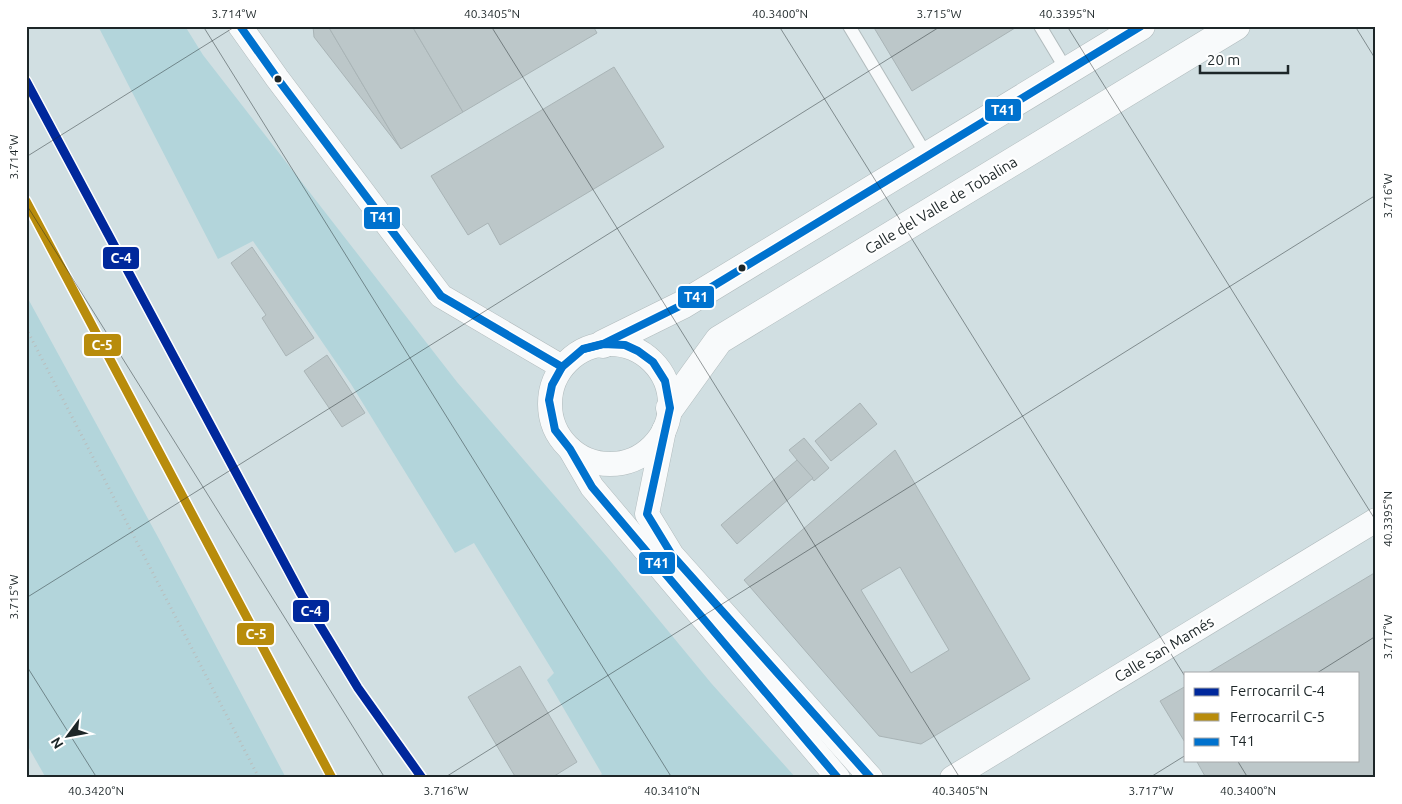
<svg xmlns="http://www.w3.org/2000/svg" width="1402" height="804" font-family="Ubuntu,sans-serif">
  <rect width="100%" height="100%" fill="#d1dfe2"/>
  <g fill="#b3d5db">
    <path d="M98,26h87l18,29 254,327 151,176 103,125 85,95h-199l5,-4 -55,-94 7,-7 -80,-130 -19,10 -104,-169 -98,-143 -35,18z"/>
    <path d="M26,295l133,244 127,239h-240l-20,-35z"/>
  </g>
  <g fill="#bcc7c9" stroke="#a9b4b6" fill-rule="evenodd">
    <path d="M313,26h15l73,123 -87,-112z"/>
    <path d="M328,26h84l51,86 -62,37z"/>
    <path d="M412,26h181l4,7 -134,79z"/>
    <path d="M873,26h141l1,2 -103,63z"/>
    <path d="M614,67l50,80 -164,98 -12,-22 -20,12 -37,-59z"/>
    <path d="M252,247l62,91 -28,18 -24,-38 4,-3 -35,-52z"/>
    <path d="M327,355l38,58 -23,14 -38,-56z"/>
    <path d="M860,403l17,21 -46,37 -16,-20z"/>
    <path d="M804,438l25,30 -15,13 -25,-31z"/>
    <path d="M895,450l135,229 -109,65 -42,-8 -135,-156zM900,567l49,83 -38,23 -50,-83z"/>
    <path d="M797,460l16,18 -76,66 -16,-19z"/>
    <path d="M1376,572v206h-170l-10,-18h162v-87h-150z"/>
    <path d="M520,666l57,96 -26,16h-35l-48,-81z"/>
    <path d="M1186,686v58l-26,-43z"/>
  </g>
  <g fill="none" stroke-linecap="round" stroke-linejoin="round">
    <defs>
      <g id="lane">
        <path d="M849,26l78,130"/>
        <path d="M1040,26l27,45"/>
      </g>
      <g id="street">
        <path d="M240,26l37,52 164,218 121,71"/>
        <circle cx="610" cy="404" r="60"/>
        <path d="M664,430l-17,84 25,41 199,223"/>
        <path d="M570,449l22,38 246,291"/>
        <path d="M952,778l424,-258"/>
      </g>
      <g id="secondary">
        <path d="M603,344l79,-39 459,-279"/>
        <path d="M670,408l49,-68 517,-314"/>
      </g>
    </defs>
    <use href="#lane" stroke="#b1bbbd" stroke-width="14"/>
    <use href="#street" stroke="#b1bbbd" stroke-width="25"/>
    <use href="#secondary" stroke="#b1bbbd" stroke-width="29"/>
    <path stroke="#b9bebe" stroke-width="3" stroke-dasharray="1 4" stroke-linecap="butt" d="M26,328l233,450"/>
    <use href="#lane" stroke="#f8fafb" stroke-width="12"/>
    <use href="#street" stroke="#f8fafb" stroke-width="24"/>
    <use href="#secondary" stroke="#f8fafb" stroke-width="28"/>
    <defs>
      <g id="bus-1">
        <path d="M240,26l37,52 164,218 121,71"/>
        <path d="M584,349l19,-5 79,-39 459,-279"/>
        <path d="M838,778l-246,-291 -22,-38 -15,-19 -6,-30 3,-15 10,-18 21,-18 20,-5 22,1 13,6 15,11 12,19 5,27 -23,106 25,41 199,223"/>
      </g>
    </defs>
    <use href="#bus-1" stroke="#fff" stroke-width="11"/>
    <use href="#bus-1" stroke="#0072ce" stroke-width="8"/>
    <defs>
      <path id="rail-1" d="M26,81l275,513 57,94 64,90"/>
      <path id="rail-2" d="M26,201l306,577"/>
    </defs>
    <use href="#rail-1" stroke="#fff" stroke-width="12"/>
    <use href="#rail-2" stroke="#fff" stroke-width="12"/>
    <use href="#rail-1" stroke="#00289c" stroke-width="9"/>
    <use href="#rail-2" stroke="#b88c0c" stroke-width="9"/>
  </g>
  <path fill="none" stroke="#1d2628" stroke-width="1" stroke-opacity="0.45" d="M203,26l469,752M491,26l469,752M779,26l407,652M1067,26l309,495M1355,26l21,34M26,157l210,-131M26,204l359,574M26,598l915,-572M26,665l71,113M1317,673l59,-37M1237,760l11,18M444,778l932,-583M1149,778l37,-23"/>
  <g fill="#1d2628" stroke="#fff" stroke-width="2">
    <circle cx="278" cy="79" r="4.5"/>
    <circle cx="742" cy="268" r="4.5"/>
  </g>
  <g text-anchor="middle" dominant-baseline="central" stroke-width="4.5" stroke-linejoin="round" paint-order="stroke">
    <g font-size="15" fill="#1d2628" stroke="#fff">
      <text transform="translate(941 205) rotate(-31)">Calle del Valle de Tobalina</text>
      <text transform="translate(1164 649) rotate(-31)">Calle San Mamés</text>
    </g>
  </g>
  <g stroke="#fff" stroke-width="2">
    <rect x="984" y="98" width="38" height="24" rx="5" fill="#0072ce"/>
    <rect x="363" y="206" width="38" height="24" rx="5" fill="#0072ce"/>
    <rect x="102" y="246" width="38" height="24" rx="5" fill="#00289c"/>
    <rect x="677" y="285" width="38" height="24" rx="5" fill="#0072ce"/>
    <rect x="83" y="333" width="39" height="24" rx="5" fill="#b88c0c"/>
    <rect x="638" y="551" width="38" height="24" rx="5" fill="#0072ce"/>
    <rect x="292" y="599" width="38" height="24" rx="5" fill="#00289c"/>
    <rect x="236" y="622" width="39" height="24" rx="5" fill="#b88c0c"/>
  </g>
  <g font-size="14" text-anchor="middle" font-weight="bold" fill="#fff">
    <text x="1003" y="115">T41</text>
    <text x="382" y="222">T41</text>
    <text x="121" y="263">C-4</text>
    <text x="696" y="302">T41</text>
    <text x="102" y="350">C-5</text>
    <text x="657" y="568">T41</text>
    <text x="311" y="616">C-4</text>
    <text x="256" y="639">C-5</text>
  </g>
  <rect width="1402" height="804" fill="none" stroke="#ffffff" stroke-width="55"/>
  <rect x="1184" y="672" width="175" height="90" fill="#ffffff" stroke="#a5a8a9"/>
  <rect x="1194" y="688" width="25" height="8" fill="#00289c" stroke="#a5a8a9"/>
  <text x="1230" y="696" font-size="15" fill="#1d2628">Ferrocarril C-4</text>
  <rect x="1194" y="713" width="25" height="8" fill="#b88c0c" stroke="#a5a8a9"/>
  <text x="1230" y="722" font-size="15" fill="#1d2628">Ferrocarril C-5</text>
  <rect x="1194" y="738" width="25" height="8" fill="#0072ce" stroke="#a5a8a9"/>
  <text x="1230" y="746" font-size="15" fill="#1d2628">T41</text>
  <g transform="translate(68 736) rotate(238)" stroke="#ffffff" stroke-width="4" paint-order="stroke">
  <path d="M0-4L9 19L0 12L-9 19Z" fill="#1d2628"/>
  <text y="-8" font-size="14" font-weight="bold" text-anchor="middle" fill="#1d2628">N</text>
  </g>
  <path d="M1200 65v8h88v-8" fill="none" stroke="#1d2628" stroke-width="2.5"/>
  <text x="1207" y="65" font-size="15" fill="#1d2628" stroke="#ffffff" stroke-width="4" paint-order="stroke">20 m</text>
  <rect x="28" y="28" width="1346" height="748" fill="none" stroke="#1d2628" stroke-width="2"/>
  <g font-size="12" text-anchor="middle" fill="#1d2628">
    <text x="234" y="18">3.714°W</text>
    <text x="492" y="18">40.3405°N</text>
    <text x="780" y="18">40.3400°N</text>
    <text x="939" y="18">3.715°W</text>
    <text x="1067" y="18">40.3395°N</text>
    <text transform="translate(14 157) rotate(-90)" y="4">3.714°W</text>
    <text transform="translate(1388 196) rotate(-90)" y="4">3.716°W</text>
    <text transform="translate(1388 519) rotate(-90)" y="4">40.3395°N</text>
    <text transform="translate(14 597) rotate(-90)" y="4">3.715°W</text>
    <text transform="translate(1388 637) rotate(-90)" y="4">3.717°W</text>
    <text x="96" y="795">40.3420°N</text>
    <text x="446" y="795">3.716°W</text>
    <text x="672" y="795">40.3410°N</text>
    <text x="960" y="795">40.3405°N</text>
    <text x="1151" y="795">3.717°W</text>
    <text x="1248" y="795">40.3400°N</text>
  </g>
</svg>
